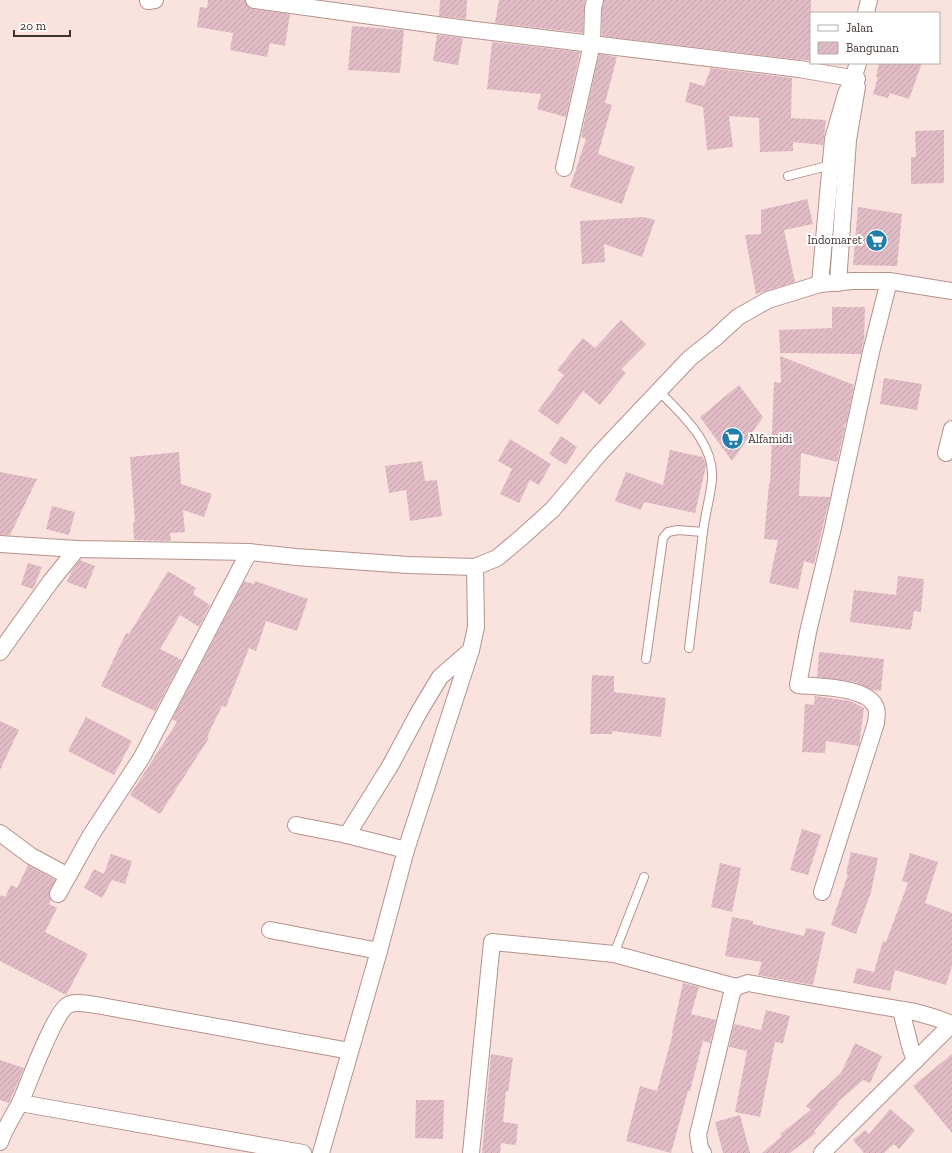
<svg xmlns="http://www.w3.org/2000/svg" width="952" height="1153" font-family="'Zilla Slab',serif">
  <defs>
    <pattern id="building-hatch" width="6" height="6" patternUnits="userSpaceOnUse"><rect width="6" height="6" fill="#e1bcc7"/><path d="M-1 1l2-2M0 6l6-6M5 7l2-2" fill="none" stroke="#c2a2ab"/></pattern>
  </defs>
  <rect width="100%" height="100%" fill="#fae2de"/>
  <g fill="url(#building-hatch)">
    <path d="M208,0h37l3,7 4,2 38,5 -5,32 -15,-3 -3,14 -37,-7 3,-17 -36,-6 3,-20 7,1z"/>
    <path d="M440,0h27l-1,19 -27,-3z"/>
    <path d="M499,0h86l-1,8 -1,25 -88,-10z"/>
    <path d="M604,0h207v61l-209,-25v-27z"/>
    <path d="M352,26l52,4 -4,43 -52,-3z"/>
    <path d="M437,35l26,3 -5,27 -25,-4z"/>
    <path d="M492,42l88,10 -14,65 -29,-8 4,-15 -54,-5z"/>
    <path d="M599,54l18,3 -12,46 7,2 -14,49 37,13 -13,37 -52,-17 16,-48 -5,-2z"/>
    <path d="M879,63h43l-13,36 -19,-6 -2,5 -15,-4 5,-17h-2z"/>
    <path d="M711,68l81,10 -1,40 35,2 -3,25 -30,-3v9l-33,1 -1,-34 -30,-2 4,31 -26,3 -4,-43 -18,-5 5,-20 14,4z"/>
    <path d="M944,130v53l-33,1v-27h5l-1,-26z"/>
    <path d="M807,199l6,25 -29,6 11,52 -39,12 -11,-59 16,-1v-24z"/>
    <path d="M858,207l44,7 -5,52 -44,-1z"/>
    <path d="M644,217l11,3 -13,37 -38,-13 1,18 -23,2 -2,-43z"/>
    <path d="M832,307h33l-1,33 -3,14 -81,-1 -1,-23 53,-2z"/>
    <path d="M621,320l25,24 -25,25 5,4 -26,32 -17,-14 -25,34 -20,-14 26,-36 -7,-5 26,-32 12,10z"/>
    <path d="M780,356l74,29 -7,35 -3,7h1l-8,35 -36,-9 -2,43 31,1 -16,67 -10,-3 -6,28 -29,-6 9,-43 -14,-1 5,-55h1l4,-102 7,1z"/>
    <path d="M884,378l38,6 -5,26 -37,-6z"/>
    <path d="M739,385l24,32 -31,44 -32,-44z"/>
    <path d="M561,436l16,11 -11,18 -17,-11z"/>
    <path d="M510,439l41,25 -12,21 -9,-5 -11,23 -19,-9 12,-25 -14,-8z"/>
    <path d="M670,450l33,7 3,9 -11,47 -51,-11 -3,8 -26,-9 11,-29 37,13z"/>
    <path d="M179,452l2,32 31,10 -8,23 -21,-7 2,22 -15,1 1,8 -37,-1 -1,-18h2l-5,-65z"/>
    <path d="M422,461l3,20 12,-1 5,36 -32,5 -4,-31 -17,3 -4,-27z"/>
    <path d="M0,472l37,7 -27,56h-10z"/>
    <path d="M52,506l23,6 -6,23 -23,-6z"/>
    <path d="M80,560l15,6 -9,23 -19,-7 4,-10z"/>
    <path d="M28,563l14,4 -9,22 -12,-4z"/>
    <path d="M168,571l28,17 -3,6 17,11 -11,22 -19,-12 -20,34 22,11 -27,51 -54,-25 25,-53 3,1z"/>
    <path d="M898,576l26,3 -3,33 -7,-1 -3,19 -61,-8 4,-32 42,5z"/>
    <path d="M244,581l10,3 1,-3 53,18 -11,32 -31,-10 -10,30 -7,-3 -23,59 -4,-1 -15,31 2,1 -49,76 -30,-19 47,-73 -5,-3z"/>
    <path d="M819,652l65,7 -3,32 -9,-1 -17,-8 -38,-5z"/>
    <path d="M592,675l22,1v16l52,6 -5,39 -49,-6v3h-22z"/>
    <path d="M815,696l35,5 14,7 -5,38 -33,-5 -1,12 -23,-1 3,-48 9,1z"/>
    <path d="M86,717l46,24 -18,34 -46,-24z"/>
    <path d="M0,721l19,9 -19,40z"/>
    <path d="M802,829l19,6 -13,40 -18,-5z"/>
    <path d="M851,852l27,6 -7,34 -15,42 -25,-9 17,-51h-2z"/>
    <path d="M910,853l28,9 -13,41 27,10v53l-6,19 -51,-15 -5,21 -37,-8 4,-15 17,4 9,-31 3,1 22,-59 -6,-2z"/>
    <path d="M111,854l21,7 -7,23 -13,-4 -10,18 -18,-10 10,-19 10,5z"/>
    <path d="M720,863l21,5 -9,44 -21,-5z"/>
    <path d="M28,865l27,15 -6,14 2,6 -2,4 8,4 -12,24 43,22 -22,41 -66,-34v-66l5,2 6,-12 6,3z"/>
    <path d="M732,917l21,4v3l51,12 2,-8 19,4 -12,53 -55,-10 4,-13 -37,-6z"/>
    <path d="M683,983l16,4 -8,27 25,6 -6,23 -7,-2 -13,50h-2l-17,62 -45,-12 14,-55 17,5 16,-58h-1z"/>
    <path d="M766,1010l24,6 -7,27 -8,-1 -15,75 -25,-5 12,-61 -18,-4 5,-23 27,6z"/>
    <path d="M855,1043l27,13 -12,27 -7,-3 -26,23 1,1 -24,27 2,2 -26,20h-28l20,-17 -2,-2 31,-24 -5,-4 16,-17 1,1 18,-17z"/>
    <path d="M491,1054l22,4 -5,34 -2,-1 -3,31 15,2 -2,21 -15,-2 -1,10h-18z"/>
    <path d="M952,1054v79l-39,-47z"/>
    <path d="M0,1060l24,8 -15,35 -9,-3z"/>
    <path d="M416,1100h28l-1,39 -28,-1z"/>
    <path d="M890,1109l25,21 -16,19 -5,-5 -10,9h-20l-11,-13 12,-10 4,4z"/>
    <path d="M740,1115l10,38h-27l-8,-31z"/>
  </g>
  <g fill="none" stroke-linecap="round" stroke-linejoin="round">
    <defs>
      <g id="service">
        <path d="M788,176l43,-11"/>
        <path d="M689,648l14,-116"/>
        <path d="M646,659l17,-121 5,-6 10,-2 25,2c2,-17 7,-34 9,-52 3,-37 -30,-65 -53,-89"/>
        <path d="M614,954l30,-77"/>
      </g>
      <g id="minor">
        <path d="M254,0l205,28 133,16 -28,124"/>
        <path d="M595,0l-2,8 -1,36 207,25 58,10"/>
        <path d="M148,1l7,-1"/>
        <path d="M866,13l3,-13"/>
        <path d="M838,283l10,-143 9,-53"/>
        <path d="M820,284l13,-145 13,-45 7,-15 5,-16"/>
        <path d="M946,453l6,-24"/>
        <path d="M0,544l77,5 172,3 47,5 112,8 67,2 22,-9 25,-21 31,-28 47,-56 90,-95 24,-19 24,-22 30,-17 52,-16 32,-3h37l63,10"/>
        <path d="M0,652l51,-71 26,-32"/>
        <path d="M296,825l51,10 59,15"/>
        <path d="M0,833l31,23 37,20"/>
        <path d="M347,835l43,-69 29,-54 21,-35 31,-27"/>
        <path d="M822,892l54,-169c0,-4 2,-11 0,-15 -8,-22 -59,-21 -78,-23l10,-53 24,-100 39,-180 18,-71"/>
        <path d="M58,894l33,-59 51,-78 107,-205"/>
        <path d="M270,930l109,21"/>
        <path d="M901,1010l9,36 5,15"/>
        <path d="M20,1103l283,50"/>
        <path d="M0,1142c5,-14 13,-26 20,-39 8,-18 34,-90 48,-98 7,-4 20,-1 28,0l254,46"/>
        <path d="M321,1153l58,-202 27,-101 65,-200 5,-23 -1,-60"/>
        <path d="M471,1153l21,-211 122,12 122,33"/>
        <path d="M703,1153l-3,-5 -2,-13 34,-142 4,-6 12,-4 66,12 101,17 21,6 16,6 -130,129"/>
      </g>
    </defs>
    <use href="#service" stroke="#b5928c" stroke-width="10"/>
    <use href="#minor" stroke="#b5928c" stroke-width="18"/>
    <use href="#service" stroke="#fff" stroke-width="8"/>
    <use href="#minor" stroke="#fff" stroke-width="16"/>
  </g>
  <defs>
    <symbol id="supermarket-disc" viewBox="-11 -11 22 22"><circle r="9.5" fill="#207eab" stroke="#fff"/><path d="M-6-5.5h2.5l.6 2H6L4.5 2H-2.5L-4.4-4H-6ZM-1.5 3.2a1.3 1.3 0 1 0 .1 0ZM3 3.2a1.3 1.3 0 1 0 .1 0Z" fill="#fff"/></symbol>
  </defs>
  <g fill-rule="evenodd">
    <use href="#supermarket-disc" x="864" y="228" width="25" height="25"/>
    <use href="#supermarket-disc" x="720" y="426" width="25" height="25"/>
  </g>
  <g text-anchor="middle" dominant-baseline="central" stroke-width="4" stroke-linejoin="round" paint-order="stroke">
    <g font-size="12" fill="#40322f" stroke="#fff" text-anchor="end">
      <text x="862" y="240">Indomaret</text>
      <text x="748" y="439" text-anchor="start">Alfamidi</text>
    </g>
  </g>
  <rect x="810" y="12" width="130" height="52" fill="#ffffff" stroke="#b3adac"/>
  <rect x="818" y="25" width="20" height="6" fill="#ffffff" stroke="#b3adac"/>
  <text x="846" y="32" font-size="12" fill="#40322f">Jalan</text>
  <rect x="818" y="42" width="20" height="12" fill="url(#building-hatch)" stroke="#b3adac"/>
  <text x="846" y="52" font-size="12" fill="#40322f">Bangunan</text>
  <path d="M14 30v6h56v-6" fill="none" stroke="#40322f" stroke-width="2"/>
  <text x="20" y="30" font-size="12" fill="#40322f" stroke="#ffffff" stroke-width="3" paint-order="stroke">20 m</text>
</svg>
